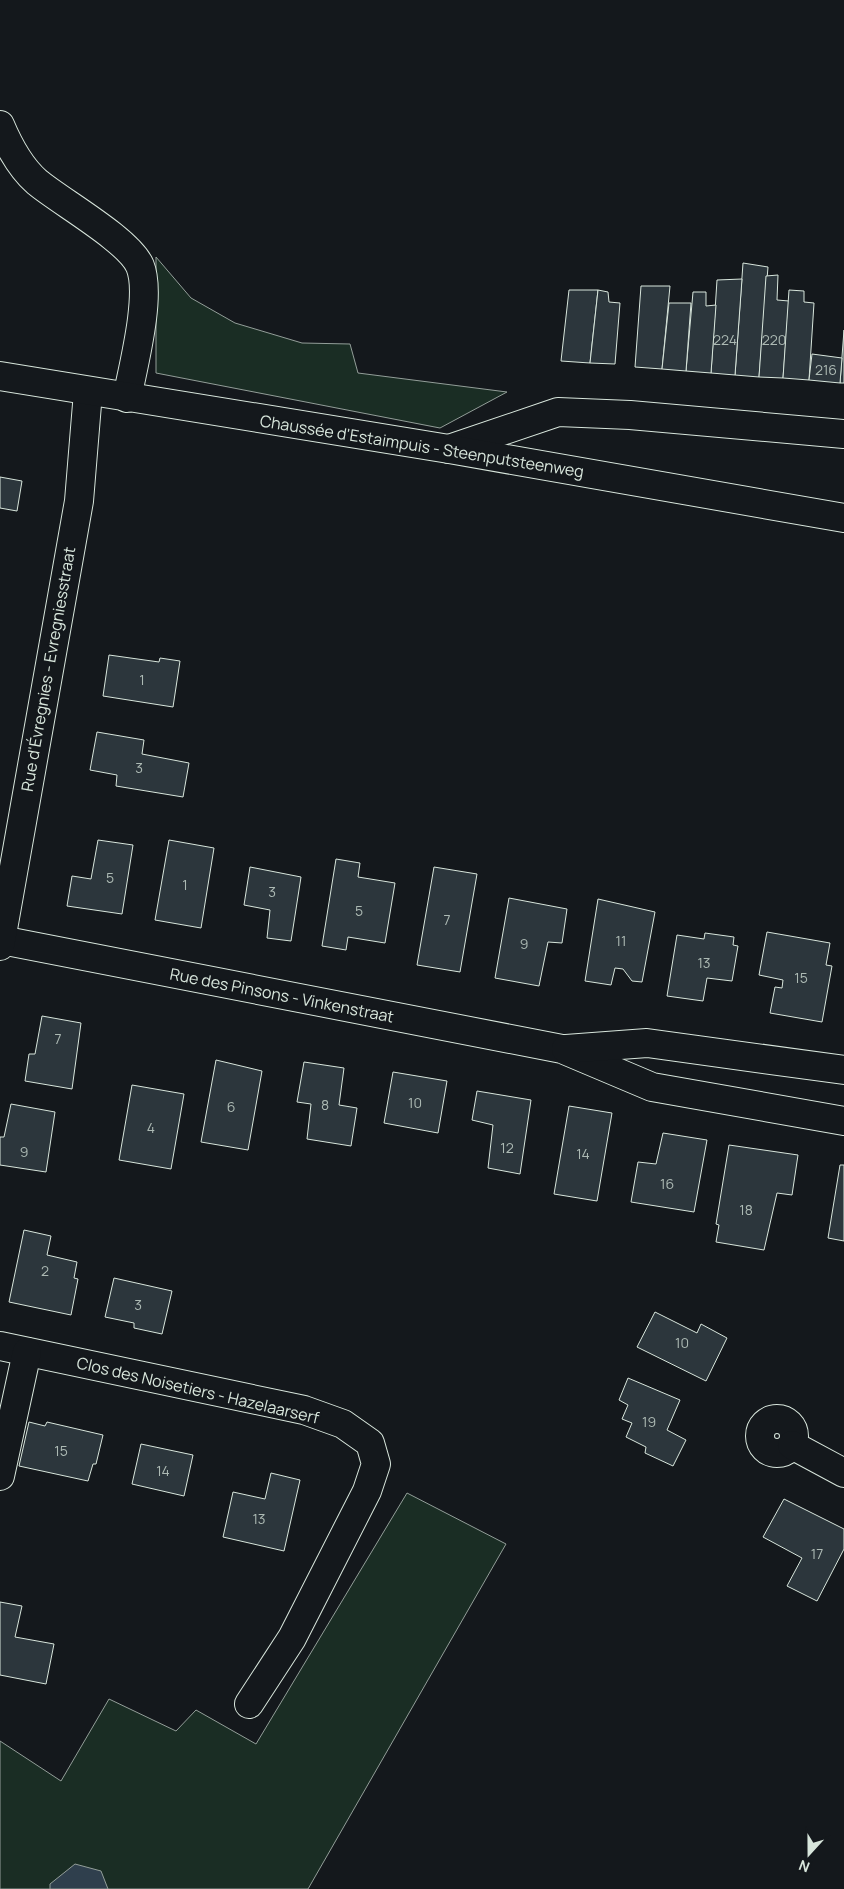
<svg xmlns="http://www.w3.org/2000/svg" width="844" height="1889" font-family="Manrope,sans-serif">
  <rect width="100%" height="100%" fill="#14181c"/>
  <g fill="#1a2d24" stroke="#939e99">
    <path d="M156,257l35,41 44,25 67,20 48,1 8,29 149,19 -67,36 -284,-55z"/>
    <path d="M407,1493l99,51 -198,345h-308v-148l61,40 48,-82 67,32 20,-21 60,34z"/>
  </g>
  <path fill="#2f3f4d" stroke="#939e99" d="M75,1864l26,7 7,18h-58v-5z"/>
  <g fill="#2c363c" stroke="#d8e6dc">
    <path d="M743,263l25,4 -9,110 -24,-2z"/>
    <path d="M778,275l-1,25 12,1 -6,77 -24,-1 7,-101z"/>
    <path d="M742,279l-7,96 -24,-2 6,-93z"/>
    <path d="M641,286h29l-8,83 -27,-2z"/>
    <path d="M569,290h29l-8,73 -29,-2z"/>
    <path d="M598,290l10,2 1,10 11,1 -5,61 -25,-1z"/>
    <path d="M789,290l15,1v11l10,1 -5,77 -26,-2z"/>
    <path d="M693,292h13v14l10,-1 -5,68 -25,-2z"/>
    <path d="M669,303h22l-5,68 -24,-2z"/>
    <path d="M844,330v53h-4z"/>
    <path d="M812,354l30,4 -2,25 -31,-3z"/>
    <path d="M0,477l22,4 -5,30 -17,-3z"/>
    <path d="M109,655l50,7 1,-4 20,3 -7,46 -70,-11z"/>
    <path d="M97,732l47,8 -2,14 47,9 -6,34 -67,-11 1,-11 -27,-5z"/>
    <path d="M98,840l35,5 -11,69 -55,-8 5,-30 19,3z"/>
    <path d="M169,840l45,8 -13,80 -46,-8z"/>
    <path d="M336,859l24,4 -2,14 37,6 -10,60 -37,-6 -2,13 -24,-4z"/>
    <path d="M250,867l51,10 -10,64 -24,-3 3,-28 -26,-5z"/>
    <path d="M434,867l43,7 -17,98 -43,-7z"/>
    <path d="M509,898l58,11 -5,34 -14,-1 -9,44 -44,-8z"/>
    <path d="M598,899l57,13 -13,70 -10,-1 -9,-12 -8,-1 -4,17 -26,-4z"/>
    <path d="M767,932l63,11 -4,22 6,1 -10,56 -52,-9 5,-26 7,1 1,-8 -24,-5z"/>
    <path d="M705,933l29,4 -1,8 5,1 -6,35 -25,-3 -4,23 -36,-5 10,-61 27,4z"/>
    <path d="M42,1016l39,7 -9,66 -47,-8 4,-27h6z"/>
    <path d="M216,1060l46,11 -14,79 -47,-8z"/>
    <path d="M304,1062l40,6 -5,37 18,3 -6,38 -44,-7 4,-35 -14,-2z"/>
    <path d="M393,1072l54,9 -9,52 -54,-10z"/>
    <path d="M132,1085l52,9 -13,75 -52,-9z"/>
    <path d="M477,1091l54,9 -11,74 -32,-6 5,-43 -21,-5z"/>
    <path d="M11,1104l44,8 -9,60 -46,-7v-28h4z"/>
    <path d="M569,1106l43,7 -15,88 -43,-7z"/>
    <path d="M663,1133l44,7 -13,72 -63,-10 7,-40 18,2z"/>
    <path d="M729,1145l69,10 -6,40 -15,-2 -13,57 -48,-8 3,-17 -3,-1z"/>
    <path d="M840,1165h4v76l-16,-3z"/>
    <path d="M24,1230l27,6 -4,19 30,7 -3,16 4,1 -7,36 -62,-13z"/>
    <path d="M114,1278l58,13 -10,43 -28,-6v-5l-29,-6z"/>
    <path d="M655,1312l42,21 4,-9 26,14 -21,43 -69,-34z"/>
    <path d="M628,1378l52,22 -13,30 19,10 -13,26 -28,-13 1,-6 -20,-10 6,-14 -10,-4 6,-14 -9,-5z"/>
    <path d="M29,1422l16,4 2,-4 56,13 -7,29h-3l-5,17 -69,-15z"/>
    <path d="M141,1444l52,11 -9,41 -52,-12z"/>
    <path d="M271,1473l29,7 -16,71 -61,-14 10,-45 32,7z"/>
    <path d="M784,1499l60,30v20l-27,52 -30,-15 15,-28 -39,-21z"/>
    <path d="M0,1602l22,4 -7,31 39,7 -8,40 -46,-9z"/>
  </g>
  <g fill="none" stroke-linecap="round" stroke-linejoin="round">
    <defs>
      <g id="minor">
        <path d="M0,125c8,19 21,43 37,57 24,20 92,58 103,84 12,29 -7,101 -13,132"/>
        <path d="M449,449l109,-37 72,3 214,19"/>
        <path d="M1,940l561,109 90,38 192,34"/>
        <path d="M0,946l79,-445 9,-109"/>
        <path d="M566,1049l81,-6 197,27"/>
        <path d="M0,1346l304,64 39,14 27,19 6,21 -9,27 -75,147 -43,66"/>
        <circle cx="777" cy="1436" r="17"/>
        <path d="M792,1445l52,28"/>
        <path d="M0,1476l27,-124"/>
      </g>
      <path id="secondary" d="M0,376l449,73 395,69"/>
    </defs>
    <use href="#minor" stroke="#d8e6dc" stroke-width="30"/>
    <use href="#secondary" stroke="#d8e6dc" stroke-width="30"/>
    <use href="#minor" stroke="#14181c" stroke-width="28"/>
    <use href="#secondary" stroke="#14181c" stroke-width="28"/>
  </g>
  <g text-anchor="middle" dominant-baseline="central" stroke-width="4" stroke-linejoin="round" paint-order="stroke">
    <g font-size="14" fill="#adbab4">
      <text x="725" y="339">224</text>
      <text x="774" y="339">220</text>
      <text x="826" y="369">216</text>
      <text x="142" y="679">1</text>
      <text x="139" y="767">3</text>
      <text x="110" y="877">5</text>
      <text x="185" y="884">1</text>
      <text x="272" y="891">3</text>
      <text x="359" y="910">5</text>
      <text x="447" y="919">7</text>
      <text x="621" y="940">11</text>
      <text x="524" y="943">9</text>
      <text x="704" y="962">13</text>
      <text x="801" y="977">15</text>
      <text x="58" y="1038">7</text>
      <text x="415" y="1102">10</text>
      <text x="325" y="1104">8</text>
      <text x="231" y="1106">6</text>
      <text x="151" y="1127">4</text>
      <text x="507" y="1147">12</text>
      <text x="24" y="1151">9</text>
      <text x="583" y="1153">14</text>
      <text x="667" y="1183">16</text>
      <text x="746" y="1209">18</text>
      <text x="45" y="1270">2</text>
      <text x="138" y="1304">3</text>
      <text x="682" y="1342">10</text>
      <text x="649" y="1421">19</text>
      <text x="61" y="1450">15</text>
      <text x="163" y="1470">14</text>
      <text x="259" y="1518">13</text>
      <text x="817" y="1553">17</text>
    </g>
    <g font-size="16" fill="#d8e6dc" stroke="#14181c">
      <text transform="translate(422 446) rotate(9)">Chaussée d'Estaimpuis - Steenputsteenweg</text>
      <text transform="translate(48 669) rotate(-80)">Rue d'Évregnies - Evregniesstraat</text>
      <text transform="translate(282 995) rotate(11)">Rue des Pinsons - Vinkenstraat</text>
      <text transform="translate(198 1390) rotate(13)">Clos des Noisetiers - Hazelaarserf</text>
    </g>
  </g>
  <g transform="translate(809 1854) rotate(201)" stroke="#14181c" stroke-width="4" paint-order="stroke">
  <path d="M0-4L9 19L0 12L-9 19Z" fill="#d8e6dc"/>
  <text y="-8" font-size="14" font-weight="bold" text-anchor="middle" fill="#d8e6dc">N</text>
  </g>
</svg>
